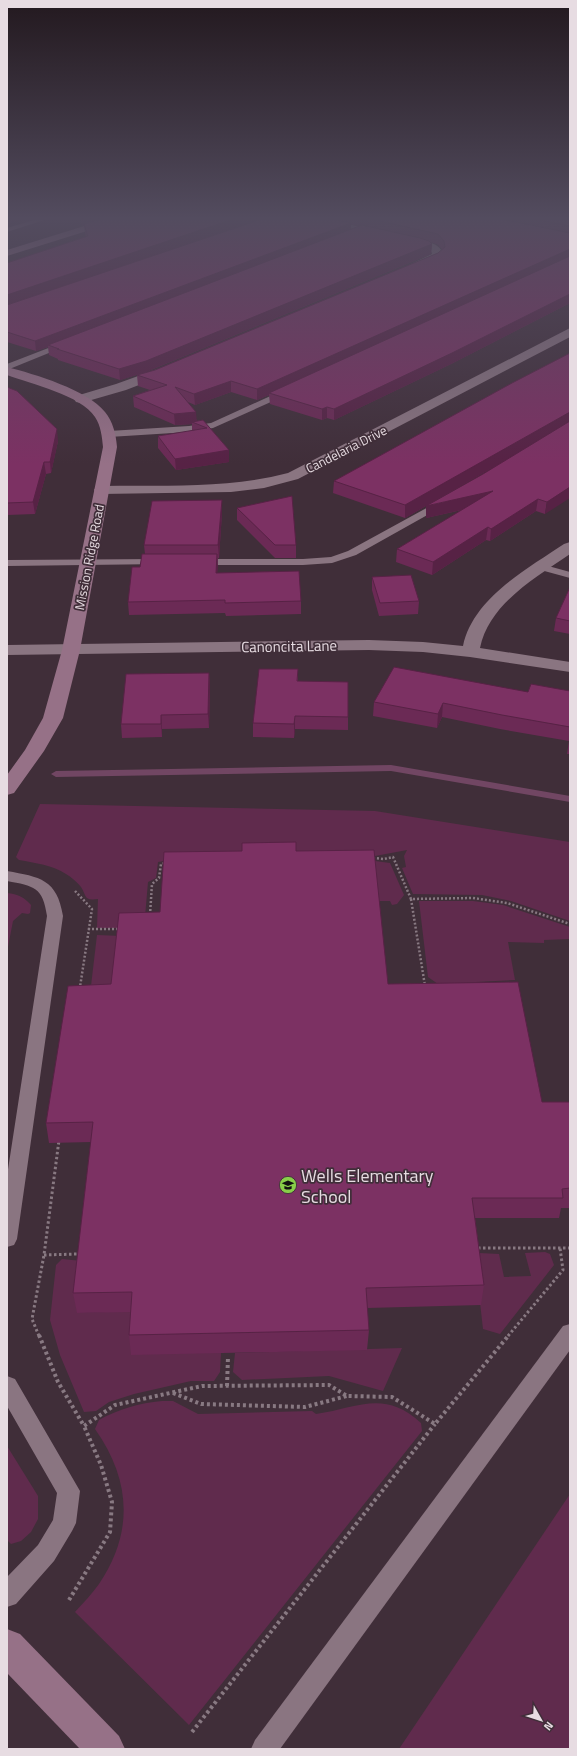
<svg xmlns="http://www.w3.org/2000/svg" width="577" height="1756" font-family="'Titillium Web',sans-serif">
  <rect width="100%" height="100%" fill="#402e39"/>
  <g fill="#602b4d">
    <path d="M40,804l335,7 195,31v79l-59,-20 -29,-6 -69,-1 -11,-26 4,-1 -2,-11 3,-6 -32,6 -186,1 -31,5 -2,16 -8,4 -4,46h-47l1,-29c-15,2 -11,-3 -17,-12 -4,-5 -10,-10 -15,-13 -13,-9 -31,-11 -47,-14l-3,-3z"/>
    <path d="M360,859l30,4 14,32 -7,9 -5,1 -2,-4h-14z"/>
    <path d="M7,893c11,1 17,4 24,12l-1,8 -2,1 -6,-1 -9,8 -6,31z"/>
    <path d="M419,901h54l30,4 67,22v12l-26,1v3l-36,-1 7,38 -77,4 -10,-7z"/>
    <path d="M97,935l24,1 -5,70 -27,-3z"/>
    <path d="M545,1252l5,2 4,11 -54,69 -17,-5 -8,-71 4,-5 20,1 5,23 27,-1 -6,-23z"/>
    <path d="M62,1259l20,2 -5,52 57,-2 87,42 -1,19 -6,9h-23l-57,13 -25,8 -13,9 -12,1 -24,-57 -10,-35 6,-55z"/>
    <path d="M402,1348l-19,43 -54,-15 -87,4 -9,-8 2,-19z"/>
    <path d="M162,1401h11l25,13 114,-3 4,3c42,-6 68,-25 105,9l1,8 -233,294 -114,-113c8,-9 17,-18 24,-28 35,-52 32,-104 -4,-155l4,-9c20,-11 40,-17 63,-19z"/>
    <path d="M7,1446l31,50v23l-7,13 -10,9 -10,3 -4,-4z"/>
    <path d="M570,1494v255h-171z"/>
  </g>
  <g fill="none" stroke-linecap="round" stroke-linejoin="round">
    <path fill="#714663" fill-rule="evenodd" d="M391,765l179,31v6l-179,-31 -335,6 -5,-3 5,-3z"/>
    <g stroke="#887982" stroke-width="2.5" stroke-dasharray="2 2" stroke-linecap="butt">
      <path d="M373,858l11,1 9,-2 18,42 62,-1 34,5 63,21"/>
      <path d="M75,891l17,18 -12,78"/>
      <path d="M411,899l14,87"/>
      <path d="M150,915l2,-31 7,-6 2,-14 4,-1"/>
      <path d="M88,929h32"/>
    </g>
    <g stroke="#887982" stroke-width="3" stroke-dasharray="2.5 2.5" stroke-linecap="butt">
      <path d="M478,1248h92"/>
      <path d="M44,1255l33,-1"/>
      <path d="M39,1336l-7,-17 12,-64 15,-115"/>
      <path d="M508,1336l55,-66 -3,-22"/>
    </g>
    <g stroke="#887982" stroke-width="4" stroke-dasharray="3 3" stroke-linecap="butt">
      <path d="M39,1335l19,47 26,44 31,-21 87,-19 127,-1 18,11 45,1 43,27 74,-89"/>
      <path d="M227,1386l1,-29"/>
      <path d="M173,1393l28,11 104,3 42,-11"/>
      <path d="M69,1600l41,-68 2,-30 -11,-37 -17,-39"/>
      <path d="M192,1732l243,-308"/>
    </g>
    <g fill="#8a7581" fill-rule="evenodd">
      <path d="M41,218h9l-43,14v-4z"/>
      <path d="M64,342h6l1,2 -64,26v-6z"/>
      <path d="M288,388l4,3 -1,2 -78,35 -24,4 -80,5 -5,-3 5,-3 80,-5 22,-3z"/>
      <path d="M443,499l5,3 -1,2 -91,51 -24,8 -29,2h-105l-6,-3 6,-3h105l28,-2 17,-6z"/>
      <path d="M160,559l4,1 2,2 -2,2 -157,2v-6z"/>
      <path d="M541,564l29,8v6l-33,-9 -2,-2 2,-2z"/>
      <path d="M7,871c33,6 50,8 56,45l-46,323 -3,6 -7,2v-71l40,-260c-4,-29 -13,-30 -40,-35z"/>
      <path d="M570,1324v26l-290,399h-29l4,-9 308,-414z"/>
      <path d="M7,1376l8,3 65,112 -4,32 -4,8 -18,30 -38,43 -9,3v-30l31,-32 15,-25 4,-27 -50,-87z"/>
    </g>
    <g fill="#8a7581" fill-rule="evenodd">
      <path d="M298,218h23l106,24c8,2 14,4 16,13l-26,14h-8l-1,-2 1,-2 23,-11c-1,-6 -7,-6 -12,-8l-106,-24 -11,-1z"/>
      <path d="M570,328v9l-272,142 -34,9 -33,4 -130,2 -5,-1 -2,-3 2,-3 5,-1c62,-1 127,3 187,-13z"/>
      <path d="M166,366l4,1 2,3 -2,3 -44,17 -45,13 -5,-1 -2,-3 2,-3 40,-12z"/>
      <path d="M570,542v12c-35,24 -81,50 -90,94l90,14v10l-100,-15 -47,-5 -54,-2 -362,5v-10l362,-5 54,2 40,4c10,-48 64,-77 101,-102z"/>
    </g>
    <g fill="#967187" fill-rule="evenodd">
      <path d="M110,218h14l-2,2 -115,36v-6z"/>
      <path d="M7,367c27,7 81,23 98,45 8,10 11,22 12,35l-37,203 -17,68 -19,33 -30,42 -7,2v-20l18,-25 18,-32 19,-68 41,-203c-1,-10 -2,-21 -8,-30 -14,-22 -64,-33 -88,-42z"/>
      <path d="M7,1629l13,5 99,102 6,13h-45l-73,-76z"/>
    </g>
  </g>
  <g fill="#6b2a55" fill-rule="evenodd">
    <path d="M80,218h490v85l-119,61 -117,56 -7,-2 -5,2 -52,-16 -1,-9 -12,5 -26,-8 -36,13 -7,-3 9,19 6,-1 26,30v12l-53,8 -18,-22v-12l34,-5v-7l-17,1 -41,-18 -1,-11 17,-6 -12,-4 -1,-11 18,-5 283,-117 4,-4 -5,-5 -8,-2 3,2 -1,10 -285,118 -26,8 -62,-20v-1l-9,-4 -1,-8 -12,4 -29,-9v-79l79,-26 -1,-4 -1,-9 -2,1zM265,218l-173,58 169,-57zM351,224l9,2 -9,3z"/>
    <path d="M570,353l-25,161 -9,-3 -46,30 -4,-1 -54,35 -36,-13 1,-13 65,-39 -36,8 57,-44 47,-28 -125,72 -72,-25 1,-12z"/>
    <path d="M7,387l51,54 -7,32 -5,1 -11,40 -28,1z"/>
    <path d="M237,508l59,37v13h-21l-38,-38z"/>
    <path d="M222,513l-3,45h-1l-1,15 84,28v13l-75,2 -1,-3 -96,2 -1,-13 17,-48 -1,-9z"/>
    <path d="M372,577l47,24 -1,13 -39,2 -7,-26z"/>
    <path d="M570,587v47l-16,-3 2,-13z"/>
    <path d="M298,669v12l50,36v13l-53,-1 -1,9 -41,-1v-14z"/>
    <path d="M209,673l1,13 -1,42 -47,1v8l-40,1 -1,-14z"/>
    <path d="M570,691v63h-3l2,-13 -69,-12 -58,-12 -5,11 -64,-12 1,-14 154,-10z"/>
    <path d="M296,851l92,133 154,118h28v106h-9l-2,10h-84l9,67 -3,20 -114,3 2,22 -2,20 -236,5 -2,-20 2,-23 -54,1 -4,-20 18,-151 -42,1 -3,-20 65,-139 49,-72z"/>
  </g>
  <g fill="#572245">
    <path d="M7,218h19l-19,6z"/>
    <path d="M82,218h24l-24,7z"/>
    <path d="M236,218h30l-5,1 -254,86v-10z"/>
    <path d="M351,223v9l-303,113v2l-12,4 -1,-10z"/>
    <path d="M432,244l-1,10 -285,118 -26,8 -1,-11z"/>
    <path d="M570,249v9l-301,135v2l-12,5v-11z"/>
    <path d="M570,294v9l-119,61 -117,56v-11z"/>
    <path d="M231,381v11l-36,13 -1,-11z"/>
    <path d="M327,407v11l-5,2v-11z"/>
    <path d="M196,412l1,11 -5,-1v2l-17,1 -1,-11z"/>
    <path d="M570,412v11l-165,95v-13z"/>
    <path d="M57,429l1,12 -7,32 -1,-11z"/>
    <path d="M229,450v12l-53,8 -1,-11z"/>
    <path d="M44,462l2,12 -11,40 -2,-12z"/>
    <path d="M570,487v11l-25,16 2,-12z"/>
    <path d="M493,491l-1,12 -66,15v-12z"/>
    <path d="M538,499l-2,12 -46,30 1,-12z"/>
    <path d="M222,500v13l-3,45 -1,-13z"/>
    <path d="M488,527l-2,13 -54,35 1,-13z"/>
    <path d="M217,554l1,13 -2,19v-13z"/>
    <path d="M209,673l1,13 -1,42 -1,-14z"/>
    <path d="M443,703l-1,14 -5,11 1,-14z"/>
    <path d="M161,715l1,14v8l-1,-13z"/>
    <path d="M295,716v13l-1,9v-14z"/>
  </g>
  <g fill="#7c3163" stroke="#572245">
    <path d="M105,218h131l-229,77v-32l81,-27 -4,-12z"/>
    <path d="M265,218h61l25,5 -316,118 -28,-9v-27z"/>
    <path d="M366,218h131l73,15v16l-313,140 -26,-8 -37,13 -19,-7 21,25 -22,2 -41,-18 34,-11 -30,-10 18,-5 283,-117 7,-6 -1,-6 -6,-7z"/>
    <path d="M530,218h40v8z"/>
    <path d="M362,225l58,13 9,3 3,3 -286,117 -27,8 -62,-20h2l-11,-4z"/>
    <path d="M570,256v38l-118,59 -118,56 -7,-2 -5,2 -53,-16z"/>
    <path d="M570,353v59l-165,93 -71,-24 178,-98z"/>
    <path d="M7,387l10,4 40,38 -7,33h-6l-11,40 -26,1z"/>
    <path d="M203,420l26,30 -54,9 -17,-23 49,-8 -15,-6z"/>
    <path d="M570,421v66l-23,15 -9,-3 -47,30 -3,-2 -55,35 -36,-13 96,-58 -67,15 57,-32z"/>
    <path d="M292,496l4,49h-21l-38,-37z"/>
    <path d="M222,500l-4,45h-74l8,-44z"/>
    <path d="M142,554h75l-1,19 83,-2 2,30 -76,2v-3l-97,2 4,-35h8z"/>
    <path d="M411,575l8,26 -39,2 -8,-26z"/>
    <path d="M570,587v34l-14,-3z"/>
    <path d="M394,667l134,25 3,-8 39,7v36l-68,-12 -59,-12 -5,11 -64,-12z"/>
    <path d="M259,669h39l-1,12 51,1v35l-53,-1 -1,8 -41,-1z"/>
    <path d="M209,673l-1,41 -47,1v9h-40l5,-50z"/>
    <path d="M296,842v9l78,-1 14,134 130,-2 24,120h28v86l-8,1 1,9h-91l12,87 -118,3 3,42 -240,5 3,-43 -59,1 20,-171 -47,1 22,-137 43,-2 8,-71 41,-1 4,-60 78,-1v-8z"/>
  </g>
  <linearGradient id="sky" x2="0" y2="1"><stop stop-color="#23191f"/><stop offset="0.47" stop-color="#534c5f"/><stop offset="1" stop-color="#534c5f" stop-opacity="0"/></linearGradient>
  <rect width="577" height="464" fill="url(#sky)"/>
  <defs>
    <symbol id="school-disc" viewBox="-11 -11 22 22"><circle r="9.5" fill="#88cf49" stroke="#402e39"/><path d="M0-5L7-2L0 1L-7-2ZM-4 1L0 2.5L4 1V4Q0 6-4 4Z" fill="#111"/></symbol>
  </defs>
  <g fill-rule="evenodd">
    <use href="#school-disc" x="278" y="1175" width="20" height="20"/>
  </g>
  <g text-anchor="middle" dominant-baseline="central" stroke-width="3.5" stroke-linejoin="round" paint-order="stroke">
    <g font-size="13" fill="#e7dce2" stroke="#402e39">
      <text transform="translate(346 449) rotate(-27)">Candelaria Drive</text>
      <text transform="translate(89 557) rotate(-79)">Mission Ridge Road</text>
    </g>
    <g font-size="15" fill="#e7dce2" stroke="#402e39">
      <text transform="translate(289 646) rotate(-1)">Canoncita Lane</text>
    </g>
    <g font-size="18" fill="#e7dce2" stroke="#402e39" text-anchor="start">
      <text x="301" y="1175">Wells Elementary<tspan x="301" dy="21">School</tspan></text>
    </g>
  </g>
  <rect width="577" height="1756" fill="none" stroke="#e7dce2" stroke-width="16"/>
  <g transform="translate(541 1720) rotate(129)" stroke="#402e39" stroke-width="3" paint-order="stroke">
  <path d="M0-3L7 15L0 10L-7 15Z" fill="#e7dce2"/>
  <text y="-6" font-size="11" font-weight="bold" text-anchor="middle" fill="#e7dce2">N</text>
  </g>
</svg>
